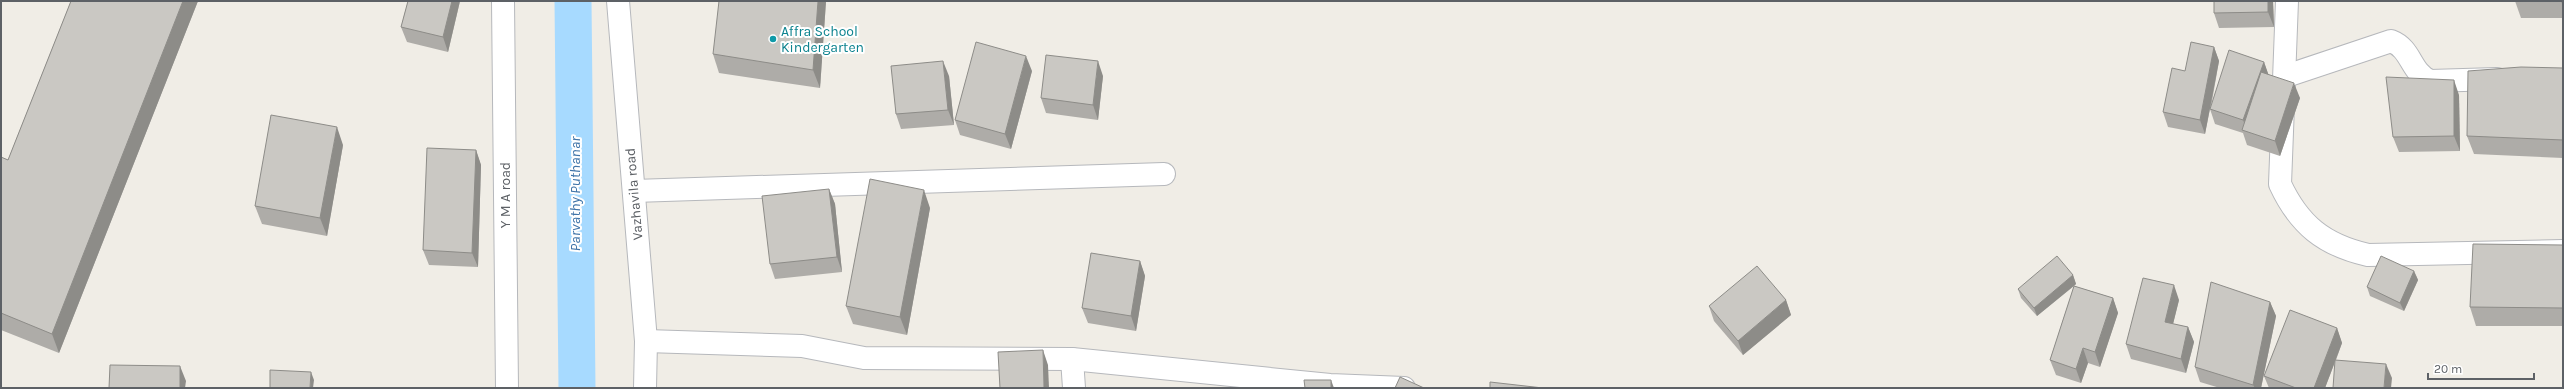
<svg xmlns="http://www.w3.org/2000/svg" width="2564" height="389" font-family="Karla,sans-serif">
  <rect width="100%" height="100%" fill="#f0ede6"/>
  <g fill="none" stroke-linecap="round" stroke-linejoin="round">
    <path stroke="#a7daff" stroke-width="37" d="M573,1l4,387"/>
    <defs>
      <g id="minor">
        <path d="M503,1l4,387"/>
        <path d="M618,1l28,340 -1,47"/>
        <path d="M2287,1l-7,183c19,41 44,61 88,71l195,-4"/>
        <path d="M2286,76l105,-35c21,8 19,31 39,40l67,-2"/>
        <path d="M634,191l530,-17"/>
        <path d="M646,341l156,5 62,12 208,1 258,26 74,3"/>
        <path d="M1072,359l2,29"/>
      </g>
    </defs>
    <use href="#minor" stroke="#b6b8bc" stroke-width="24"/>
    <use href="#minor" stroke="#fff" stroke-width="22"/>
  </g>
  <g fill="#aeaca8">
    <path d="M71,1h127l-139,352 -58,-23v-173l7,3z"/>
    <path d="M408,1h52l-12,51 -41,-10 -6,-15z"/>
    <path d="M826,1l-6,87 -101,-15 -6,-19z"/>
    <path d="M2273,1l1,26 -55,1 -5,-15z"/>
    <path d="M2515,1h48v17h-42z"/>
    <path d="M2214,47l5,14 -8,46 53,-45 4,12 32,24 -20,58 -33,-11 -4,-12 -28,-9 -5,-15 -5,25 -37,-7 -5,-15 22,-41z"/>
    <path d="M2563,68v90l-89,-4 -7,-18z"/>
    <path d="M1032,71l-21,78 -51,-14 -5,-15z"/>
    <path d="M949,76l5,49 -53,4 -5,-15z"/>
    <path d="M1103,76l-5,44 -52,-7 -5,-15z"/>
    <path d="M2459,95l1,56 -61,1 -6,-15z"/>
    <path d="M343,145l-16,91 -65,-12 -7,-18z"/>
    <path d="M476,150l5,15 -3,102 -49,-2 -6,-15z"/>
    <path d="M829,189l6,15 7,68 -67,7 -5,-15z"/>
    <path d="M930,208l-23,127 -54,-11 -7,-18z"/>
    <path d="M2563,245v81h-87l-6,-19z"/>
    <path d="M1140,261l5,15 -9,55 -48,-8 -6,-15z"/>
    <path d="M2414,271l4,9 -14,31 -34,-15 -3,-9z"/>
    <path d="M2073,275l3,9 -2,2 39,12 5,15 -18,54 -12,-4 -7,20 -25,-8 -6,-15 24,-74 -37,30 -16,-18 -3,-9z"/>
    <path d="M1786,300l5,15 -48,40 -29,-34 -5,-15z"/>
    <path d="M2179,300l-6,24 15,3 6,15 -8,31 -55,-14 -5,-15z"/>
    <path d="M2270,302l6,14 -15,72h-41l-20,-6 -5,-15z"/>
    <path d="M2337,328l5,15 -6,17 56,18 -57,-16 -10,26h-56l-5,-12z"/>
  </g>
  <g fill="#8d8c88">
    <path d="M183,1h15l-139,352 -7,-19z"/>
    <path d="M452,1h8l-12,51 -5,-15z"/>
    <path d="M818,1h8l-6,87 -7,-18z"/>
    <path d="M2268,1h5l1,26 -6,-15z"/>
    <path d="M2561,1h2v5z"/>
    <path d="M2214,47l5,14 -14,73 -5,-14z"/>
    <path d="M1026,56l6,15 -21,78 -6,-15z"/>
    <path d="M943,61l6,15 5,49 -6,-15z"/>
    <path d="M1098,61l5,15 -5,44 -5,-15z"/>
    <path d="M2264,62l5,14 -21,56 -5,-12z"/>
    <path d="M2454,80l5,15 1,56 -6,-15z"/>
    <path d="M2294,83l6,15 -20,58 -5,-15z"/>
    <path d="M337,127l6,18 -16,91 -7,-18z"/>
    <path d="M476,150l5,15 -3,102 -6,-14z"/>
    <path d="M829,189l6,15 7,68 -5,-15z"/>
    <path d="M924,190l6,18 -23,127 -7,-18z"/>
    <path d="M1140,261l5,15 -9,55 -5,-15z"/>
    <path d="M2414,271l4,9 -14,31 -4,-8z"/>
    <path d="M2073,275l3,9 -39,32 -3,-8z"/>
    <path d="M2174,285l5,15 -9,36 -5,-14z"/>
    <path d="M2113,298l5,15 -18,54 -5,-15z"/>
    <path d="M1786,300l5,15 -48,40 -5,-14z"/>
    <path d="M2270,302l6,14 -15,72h-6l-2,-3z"/>
    <path d="M2188,327l6,15 -8,31 -5,-14z"/>
    <path d="M2337,328l5,15 -17,45h-11z"/>
    <path d="M2083,348l5,15 -7,20 -5,-14z"/>
    <path d="M1043,350l5,15 1,23h-5z"/>
    <path d="M2386,364l6,14 -1,10h-7z"/>
    <path d="M180,366l6,15 -1,7h-5z"/>
    <path d="M311,372l3,8 -1,8h-3z"/>
    <path d="M1331,380l3,8h-3z"/>
  </g>
  <g fill="#cac8c3" stroke="#8d8c88">
    <path d="M71,1h112l-131,333 -51,-21v-156l7,3z"/>
    <path d="M408,1h44l-9,36 -42,-10z"/>
    <path d="M719,1h99l-5,69 -100,-16z"/>
    <path d="M2214,1h54v11l-54,1z"/>
    <path d="M976,42l50,14 -21,78 -50,-14z"/>
    <path d="M2191,42l23,5 -14,73 -37,-8 9,-44 13,3z"/>
    <path d="M2229,50l35,12 -21,58 -33,-11z"/>
    <path d="M1046,55l52,6 -5,44 -52,-7z"/>
    <path d="M943,61l5,49 -52,4 -5,-48z"/>
    <path d="M2521,67l42,1v72l-96,-4 1,-65z"/>
    <path d="M2261,72l33,11 -19,58 -33,-11z"/>
    <path d="M2386,77l68,3v56l-61,1z"/>
    <path d="M271,115l66,12 -17,91 -65,-12z"/>
    <path d="M427,148l49,2 -4,103 -49,-3z"/>
    <path d="M870,179l54,11 -24,127 -54,-11z"/>
    <path d="M829,189l8,68 -67,7 -8,-68z"/>
    <path d="M2473,244l90,1v63l-93,-1z"/>
    <path d="M1091,253l49,8 -9,55 -49,-8z"/>
    <path d="M2057,256l16,19 -39,33 -16,-19z"/>
    <path d="M2381,256l33,15 -14,32 -33,-16z"/>
    <path d="M1757,266l29,34 -48,41 -29,-35z"/>
    <path d="M2143,278l31,7 -9,37 23,5 -7,32 -55,-15z"/>
    <path d="M2211,282l59,20 -17,83 -58,-18z"/>
    <path d="M2074,286l39,12 -18,54 -12,-4 -7,21 -26,-9z"/>
    <path d="M2290,310l47,18 -23,60h-18l-32,-12z"/>
    <path d="M1043,350l1,38h-44l-2,-36z"/>
    <path d="M2335,360l51,4 -2,24h-51z"/>
    <path d="M110,365l70,1v22h-71z"/>
    <path d="M270,370l41,2 -1,16h-40z"/>
    <path d="M1400,377l24,11h-29z"/>
    <path d="M1304,380h27v8h-26z"/>
    <path d="M1490,382l53,6h-53z"/>
  </g>
  <circle fill="#0f9aa8" stroke="#fff" stroke-width="1.5" cx="773" cy="39" r="4"/>
  <g text-anchor="middle" dominant-baseline="central" stroke-width="4" stroke-linejoin="round" paint-order="stroke">
    <g font-size="14" fill="#0d838f" stroke="#fff" text-anchor="start">
      <text x="781" y="31">Affra School<tspan x="781" dy="16">Kindergarten</tspan></text>
    </g>
    <g font-size="14" fill="#5d6166" stroke="#fff">
      <text transform="translate(634 194) rotate(-95)">Vazhavila road</text>
      <text transform="translate(505 195) rotate(-90)">Y M A road</text>
    </g>
    <g font-size="15" font-style="italic" fill="#4075a9" stroke="#fff">
      <text transform="translate(575 194) rotate(-90)">Parvathy Puthanar</text>
    </g>
  </g>
  <rect width="2564" height="389" fill="none" stroke="#5d6166" stroke-width="4"/>
  <path d="M2428 373v6h106v-6" fill="none" stroke="#5d6166" stroke-width="2"/>
  <text x="2434" y="373" font-size="12" fill="#5d6166" stroke="#ffffff" stroke-width="3" paint-order="stroke">20 m</text>
</svg>
